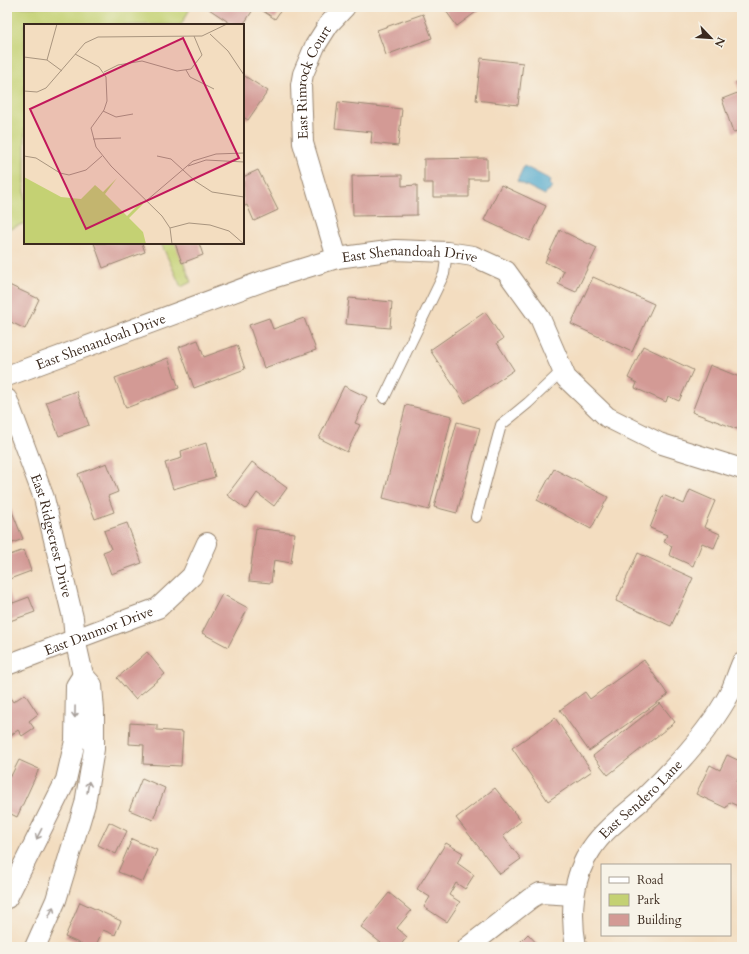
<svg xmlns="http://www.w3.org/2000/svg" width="749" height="954" font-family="Cardo,serif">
  <rect width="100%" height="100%" fill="#f7f3e8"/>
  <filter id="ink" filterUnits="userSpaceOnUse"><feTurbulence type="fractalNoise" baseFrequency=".025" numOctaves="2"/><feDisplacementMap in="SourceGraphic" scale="8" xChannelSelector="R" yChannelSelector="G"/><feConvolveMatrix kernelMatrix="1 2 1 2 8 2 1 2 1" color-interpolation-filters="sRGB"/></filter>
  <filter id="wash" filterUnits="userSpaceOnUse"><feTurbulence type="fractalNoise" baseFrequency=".012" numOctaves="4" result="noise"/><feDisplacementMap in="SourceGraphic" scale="16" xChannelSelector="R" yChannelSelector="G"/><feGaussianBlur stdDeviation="0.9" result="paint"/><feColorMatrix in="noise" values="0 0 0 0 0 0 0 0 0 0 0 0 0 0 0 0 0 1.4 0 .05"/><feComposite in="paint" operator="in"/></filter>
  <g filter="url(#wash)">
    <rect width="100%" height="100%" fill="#f3ddc0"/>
    <g fill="#c4d173" stroke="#807e48">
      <path d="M7,7h184l-10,18h-156v198l-18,7z"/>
      <path d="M161,243h15l15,39 -10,5z"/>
    </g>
    <path fill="#4ea7cc" stroke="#446875" d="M524,166l27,14 -2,4 3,2 -3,5 -2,-1 -2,5 -28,-14z"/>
    <g id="blocks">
      <g fill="#d39a95">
        <path d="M210,7h45l-12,18h-10l-24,-16z"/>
        <path d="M257,7h26l-8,12z"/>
        <path d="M443,7h40l-26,19z"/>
        <path d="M423,14l9,24 -46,17 -9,-25z"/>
        <path d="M481,58l42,5 -5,42 -42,-5z"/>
        <path d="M243,75l25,16 -20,29 -5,-3z"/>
        <path d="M742,80v50l-9,2 -11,-33 18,-7 -4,-10z"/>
        <path d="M338,102l64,7 -4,37 -27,-3 1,-11 -37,-4z"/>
        <path d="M487,158v21h-18v18h-36v-14h-9v-24z"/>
        <path d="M258,170l20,40 -24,11 -7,-16 -4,2v-30z"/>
        <path d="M402,175v11l15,-1v30l-64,1 -1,-40z"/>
        <path d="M501,185l45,21 -17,35 -45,-21z"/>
        <path d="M560,230l37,18 -21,44 -18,-8 6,-13 -19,-9z"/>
        <path d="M94,243h48l3,9 -42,16z"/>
        <path d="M175,243h24l4,12 -21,8z"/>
        <path d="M593,277l61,27 -22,48 -61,-28z"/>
        <path d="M9,285l30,14 -14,30 -18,-9v-30z"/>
        <path d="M349,298l43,4 -2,26 -44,-4z"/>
        <path d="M485,312l18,27 -6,4 17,27 -49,33 -35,-53z"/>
        <path d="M269,318l4,11 31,-11 12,32 -52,18 -15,-43z"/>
        <path d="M198,340l6,17 33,-12 8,24 -51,19 -15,-41z"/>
        <path d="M643,346l50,24 -14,31 -11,-5 -2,6 -31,-14 2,-5 -9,-5z"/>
        <path d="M168,358l11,30 -53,20 -11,-30z"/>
        <path d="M710,365l32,13v39l-5,12 -45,-17z"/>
        <path d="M344,386l23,11 -12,26 5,2 -13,27 -28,-14z"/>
        <path d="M76,391l13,34 -30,11 -13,-34z"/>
        <path d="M406,405l46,11 -23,94 -46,-12z"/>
        <path d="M457,422l23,6 -23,85 -23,-6z"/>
        <path d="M206,443l9,34 -42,12 -8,-26 17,-5 -1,-7z"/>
        <path d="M252,462l35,26 -13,18 -17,-13 -11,16 -19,-14z"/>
        <path d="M107,463l11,29 -10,4 6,16 -19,7 -17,-45z"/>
        <path d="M554,469l54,28 -17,32 -54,-29z"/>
        <path d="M690,490l25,11 -11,26 16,7 -6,14 -12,-5 -9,23 -24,-11 3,-9 -8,-4 3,-7 -17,-7 13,-33 21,9z"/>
        <path d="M11,509l12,30 -16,6v-34z"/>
        <path d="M127,523l15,40 -31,11 -8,-22 8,-3 -7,-18z"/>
        <path d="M256,528l39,5 -4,30 -17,-3 -3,23 -22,-2z"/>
        <path d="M24,550l7,21 -24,9v-24z"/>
        <path d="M638,553l55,25 -22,48 -55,-25z"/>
        <path d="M7,587l6,16 16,-6 6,15 -28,10z"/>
        <path d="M222,594l26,14 -20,39 -26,-14z"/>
        <path d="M147,652l18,22 -30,25 -18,-21z"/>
        <path d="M644,660l24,35 -79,56 -29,-41 25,-18 5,7z"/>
        <path d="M25,694l13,20 -9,7 5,7 -12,8 -4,-6 -11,8v-41l2,-1 4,6z"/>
        <path d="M660,703l15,19 -67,53 -15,-19z"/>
        <path d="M555,718l37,53 -44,30 -36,-53z"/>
        <path d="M130,723l27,2v5l26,2 -2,34 -38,-2 1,-19 -15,-1z"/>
        <path d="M727,755l15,7v10l-5,10 5,3v23l-13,-6 -3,6 -30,-14 14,-29 10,5z"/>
        <path d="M19,760l20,9 -22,48 -10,-5v-38l4,2z"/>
        <path d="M142,778l23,10 -12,32 -24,-10z"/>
        <path d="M495,788l26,33 -18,15 18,23 -21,15 -44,-56z"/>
        <path d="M109,822l18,9 -11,23 -18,-9z"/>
        <path d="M132,839l25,11 -14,32 -25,-10z"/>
        <path d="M446,843l17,10 -6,10 17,12 -9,14 -9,-6 -7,12 11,7 -13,20 -23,-15 6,-10 -13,-8z"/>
        <path d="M389,893l22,18 -14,17 10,9 -8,10h-13l-25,-20z"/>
        <path d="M80,902l41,19 -6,14 -12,-5 -8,17h-7l-23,-10z"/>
        <path d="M528,934l12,13h-25z"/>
      </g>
    </g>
  </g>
  <g filter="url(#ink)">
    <use href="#blocks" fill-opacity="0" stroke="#97846f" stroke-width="1"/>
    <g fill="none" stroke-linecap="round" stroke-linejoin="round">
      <defs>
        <g id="service">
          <path d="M384,398l60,-124 3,-22"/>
          <path d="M476,517l25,-92 27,-22 35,-33"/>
        </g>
        <g id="minor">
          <path id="s1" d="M337,258l-34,-115 -2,-58 2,-11 12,-28 14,-22 16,-17"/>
          <path id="s2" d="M7,376l259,-96 71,-22 58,-8 52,2 26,4 33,15 34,47 26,60 41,39 52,26 83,26"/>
          <path id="s3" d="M7,399l37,99 29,120 2,21 8,36 9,10 2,26v38l-9,55 -29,96 -21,47"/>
          <path id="s4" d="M7,665l151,-57 34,-32 15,-33"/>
          <path d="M7,898l59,-118 9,-39 1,-55 7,-11"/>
          <path d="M468,947l63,-49 9,-5 34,2"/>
          <path id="s5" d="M576,947c-6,-33 -4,-71 16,-99 13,-20 36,-35 53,-51 30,-29 66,-68 86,-106 4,-9 7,-19 11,-28"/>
        </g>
      </defs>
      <use href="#service" stroke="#97846f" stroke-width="12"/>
      <use href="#minor" stroke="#97846f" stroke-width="22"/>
      <use href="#service" stroke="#fff" stroke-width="10"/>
      <use href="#minor" stroke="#fff" stroke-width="20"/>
    </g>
    <defs><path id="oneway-shaft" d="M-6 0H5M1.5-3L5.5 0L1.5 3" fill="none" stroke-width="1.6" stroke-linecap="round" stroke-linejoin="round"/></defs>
    <g stroke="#a79f9a">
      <use href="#oneway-shaft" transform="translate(75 712) rotate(91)"/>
      <use href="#oneway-shaft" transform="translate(88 787) rotate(-81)"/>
      <use href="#oneway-shaft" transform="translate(39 834) rotate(117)"/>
      <use href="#oneway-shaft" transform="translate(51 912) rotate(-65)"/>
    </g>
  </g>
  <g text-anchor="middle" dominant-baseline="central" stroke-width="3" stroke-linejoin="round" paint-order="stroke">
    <g font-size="14" fill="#3b2a1e" stroke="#f7f3e8">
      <text stroke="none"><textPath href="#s1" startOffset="183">East Rimrock Court</textPath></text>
      <text stroke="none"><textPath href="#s2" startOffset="424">East Shenandoah Drive</textPath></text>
      <text stroke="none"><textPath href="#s2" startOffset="100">East Shenandoah Drive</textPath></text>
      <text stroke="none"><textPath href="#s3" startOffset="144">East Ridgecrest Drive</textPath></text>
      <text stroke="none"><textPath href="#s4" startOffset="98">East Danmor Drive</textPath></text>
      <text stroke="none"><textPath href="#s5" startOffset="172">East Sendero Lane</textPath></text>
    </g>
  </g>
  <g transform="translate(24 24)">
    <rect width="220" height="220" fill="#f3ddc0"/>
    <path d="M0,153l37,20 20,2 14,-14 8,7 14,-14 -12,16 22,22 14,-14 2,2 -14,14 14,14 3,12 -122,-1z" fill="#c4d173"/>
    <path fill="none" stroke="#a9957f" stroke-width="1" d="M186,10l18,17 16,24M51,30l24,13 7,10 1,24 -3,9 -13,18 5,19 15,19 51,50 8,12 2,16M0,33l23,3 15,11M23,36l10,-36M162,46l4,7 24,12M80,48l14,-7 24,-4 35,10 14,-2 11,-14 -8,-19M0,67l13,1 9,-4 39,-45 13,-6 104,-1 25,-12M79,87l13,6 17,-3M69,115l28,-1M0,132l12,2 24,15 9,2 17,-5 16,-14M133,132l14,3 24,22 17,11 32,5M164,142l18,-6 38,2M122,177l47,-40 23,-7 28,-1M146,204l19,-5 21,2 19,6 15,13"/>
    <path fill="#c2185b" fill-opacity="0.15" stroke="#c2185b" stroke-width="2" d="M159,14l56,120 -153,71 -56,-120z"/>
    <rect width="220" height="220" fill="none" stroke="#3b2a1e" stroke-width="2"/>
  </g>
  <rect width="749" height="954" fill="none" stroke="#f7f3e8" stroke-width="24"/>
  <rect x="601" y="864" width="130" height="72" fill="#f7f3e8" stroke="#aca397"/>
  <rect x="609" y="877" width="20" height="6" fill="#ffffff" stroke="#aca397"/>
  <text x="637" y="884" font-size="12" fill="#3b2a1e">Road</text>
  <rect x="609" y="894" width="20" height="12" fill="#c4d173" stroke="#aca397"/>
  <text x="637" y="904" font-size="12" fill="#3b2a1e">Park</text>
  <rect x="609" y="914" width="20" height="12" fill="#d39a95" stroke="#aca397"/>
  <text x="637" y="924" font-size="12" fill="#3b2a1e">Building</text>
  <g transform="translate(711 38) rotate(115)" stroke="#f7f3e8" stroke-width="3" paint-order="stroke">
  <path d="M0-3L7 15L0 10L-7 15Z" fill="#3b2a1e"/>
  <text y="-6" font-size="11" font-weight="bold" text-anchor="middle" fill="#3b2a1e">N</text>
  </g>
</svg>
